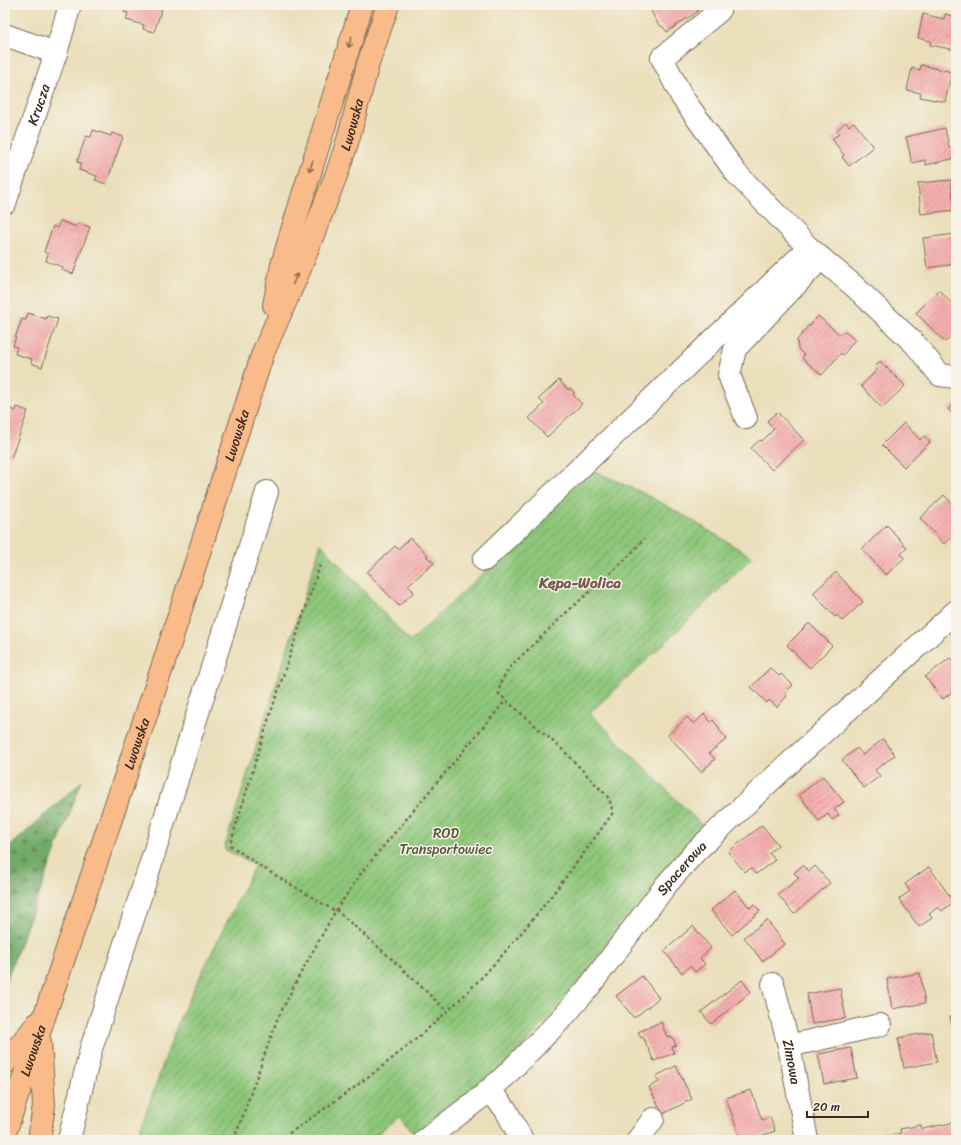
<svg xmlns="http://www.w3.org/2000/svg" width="961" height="1145" font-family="Sriracha,sans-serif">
  <defs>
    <pattern id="forest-firs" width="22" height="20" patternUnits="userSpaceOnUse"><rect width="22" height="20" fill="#72ab69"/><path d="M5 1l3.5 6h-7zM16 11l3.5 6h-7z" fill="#5f8b56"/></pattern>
    <pattern id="garden-furrows" width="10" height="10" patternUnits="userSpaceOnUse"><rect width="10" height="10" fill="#8dc679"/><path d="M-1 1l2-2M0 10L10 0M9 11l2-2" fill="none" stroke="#74a163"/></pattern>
    <pattern id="building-hatch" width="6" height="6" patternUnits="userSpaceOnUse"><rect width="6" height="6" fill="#f5afae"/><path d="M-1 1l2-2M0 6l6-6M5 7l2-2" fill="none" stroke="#c88f8d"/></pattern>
  </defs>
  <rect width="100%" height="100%" fill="#f7f3e8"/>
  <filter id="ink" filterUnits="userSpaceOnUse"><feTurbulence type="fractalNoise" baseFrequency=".025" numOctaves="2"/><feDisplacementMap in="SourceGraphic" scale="8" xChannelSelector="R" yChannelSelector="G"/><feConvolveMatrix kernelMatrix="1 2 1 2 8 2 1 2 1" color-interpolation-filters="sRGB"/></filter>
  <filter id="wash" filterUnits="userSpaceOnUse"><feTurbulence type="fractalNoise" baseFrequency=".012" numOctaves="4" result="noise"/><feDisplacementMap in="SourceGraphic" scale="16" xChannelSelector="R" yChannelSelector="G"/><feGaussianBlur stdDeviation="0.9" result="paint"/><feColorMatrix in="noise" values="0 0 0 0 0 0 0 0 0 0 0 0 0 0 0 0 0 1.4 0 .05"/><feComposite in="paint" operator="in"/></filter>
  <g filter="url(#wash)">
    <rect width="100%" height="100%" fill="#eadfba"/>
    <path fill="url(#forest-firs)" stroke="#566a44" d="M82,781l-76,200 -1,1v-131z"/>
    <path fill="url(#garden-furrows)" stroke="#64784c" d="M592,470l51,23 42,23 67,41 -83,82 -79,74 115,115 -126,159 -88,92 -74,58 -17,-22 -30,25h-234l44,-123 75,-152 -31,-16 36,-115 61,-190 89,98z"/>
    <g id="blocks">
      <g fill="url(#building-hatch)">
        <path d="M127,5h36l-9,27 -11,-3 1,-4 -18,-5 2,-7 -4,-1z"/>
        <path d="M660,5h34l4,6 -31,21 -4,-5 -5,-3 -7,-13z"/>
        <path d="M923,14l21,5 1,-5 11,3v33l-26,-5 1,-4 -13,-3z"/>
        <path d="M921,65l31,7 -7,30 -25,-5 1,-4 -14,-3 5,-22 8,2z"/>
        <path d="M846,122l3,4 5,-4 19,25 -24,19 -7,-9 2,-2 -12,-16 7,-5 -2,-4z"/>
        <path d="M945,128l4,20 7,-2v12l-30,7 -1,-5 -13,3 -6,-26z"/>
        <path d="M93,130l18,6 1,-3 11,4 -17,47 -11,-4 2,-4 -18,-6 2,-7 -4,-1 9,-26 5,1z"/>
        <path d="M951,180l3,30 -33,4 -3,-31z"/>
        <path d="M60,221l17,6 1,-4 12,4 -17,47 -11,-4 1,-3 -17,-6 2,-7 -4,-2 4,-12 5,-14 4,2z"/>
        <path d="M956,234v30l-29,4 -4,-30z"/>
        <path d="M939,290l17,18v24l-11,10 -29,-29z"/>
        <path d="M28,313l18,6 1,-3 11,3 -16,48 -11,-4 1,-4 -17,-5 2,-7 -4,-1 4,-14 5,-13 4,1z"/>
        <path d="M818,316l22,19 4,-4 11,9 -12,15 -2,-2 -19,22 -20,-17 2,-3 -6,-6 -1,-9 12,-15 1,1z"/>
        <path d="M880,361l25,25 -23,22 -21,-22 16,-16 -2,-3z"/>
        <path d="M559,380l8,9h4l3,3v4l8,8 -35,33 -18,-19 15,-14 -5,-5z"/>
        <path d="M956,402v16l-8,-9z"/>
        <path d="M5,407l11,4 1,-4 11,4 -17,47 -6,-2z"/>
        <path d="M777,412l27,28 -32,30 -21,-22 9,-8 2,1 12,-12 -7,-8z"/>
        <path d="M904,423l16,17 4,-4 6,6 -26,25 -22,-22z"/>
        <path d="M944,495l12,12v26l-12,11 -24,-26z"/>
        <path d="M887,525l20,23 -6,6 3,4 -18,17 -24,-26z"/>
        <path d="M410,538l18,17 -2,1 8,7 -26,22 6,7 -15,14 -32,-34 28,-26 3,3z"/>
        <path d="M836,572l27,30 -21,19 -5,-6 -2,2 -22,-24z"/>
        <path d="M809,623l23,23 -22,22 -23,-23z"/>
        <path d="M950,658l4,4 2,-2v29l-13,10 -18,-22z"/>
        <path d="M770,668l9,8 2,-2 12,11 -8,8 2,3 -10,11 -8,-7 -2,3 -16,-16z"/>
        <path d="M704,714l7,8 2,-2 7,9 -1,1 8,9 -18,14 6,6 -14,13 -33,-37 19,-18 7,7z"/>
        <path d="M883,739l12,16 -20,15 5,6 -16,12 -22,-28 15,-12 6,7z"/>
        <path d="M823,776l21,26 -10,7 5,6 -7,5 -4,-6 -9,7 -20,-26z"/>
        <path d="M762,825l16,20 -9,8 6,7 -19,14 -5,-6 -6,4 -17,-20z"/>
        <path d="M803,865l6,6 6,-5 15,17 -36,31 -16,-19 21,-17 -5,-5z"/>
        <path d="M929,867l25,35 -12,9 -4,-4 -9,7 3,4 -13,9 -20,-28 11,-8 -5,-7z"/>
        <path d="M735,890l15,18 4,-4 6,7 -28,24 -21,-25z"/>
        <path d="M767,920l18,24 -23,17 -18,-24z"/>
        <path d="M693,926l18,22 -11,10 5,6 -10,8 -5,-6 -8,7 -18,-22z"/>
        <path d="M920,973l5,30 -33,6 -5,-30z"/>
        <path d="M642,976l17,22 -25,20 -18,-22z"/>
        <path d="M742,980l9,12 -40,32 -10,-12z"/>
        <path d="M840,988l6,30 -34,6 -5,-30z"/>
        <path d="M956,1016v17l-2,1 -4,-17z"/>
        <path d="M661,1022l6,15 4,-1 1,2h1l3,7 -4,2 2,6 -20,8 -11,-24 -2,1 -3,-6z"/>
        <path d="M931,1032l6,30 -33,6 -6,-30z"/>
        <path d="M851,1048l6,30 -33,6 -6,-30z"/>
        <path d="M676,1066l16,33 -29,15 -14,-27 10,-5 -3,-6z"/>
        <path d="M751,1090l11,30 8,-3 5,14 -26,9h-8l-15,-42z"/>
        <path d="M956,1122v18h-85l30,-7 -1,-4 21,-4 1,4z"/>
      </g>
    </g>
  </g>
  <g filter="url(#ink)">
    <use href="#blocks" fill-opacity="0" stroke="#786955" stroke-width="1"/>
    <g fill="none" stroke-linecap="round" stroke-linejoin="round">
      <defs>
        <g id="minor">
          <path d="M719,11l-57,47 20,39 54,76 73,75 45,38 61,58 25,31 16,2"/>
          <path d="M5,35l51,18"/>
          <path id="s1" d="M5,203l51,-150 14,-48"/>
          <path d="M746,418l-17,-43 6,-26 86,-91"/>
          <path d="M484,560l325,-312"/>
          <path id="s2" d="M773,984l16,62 18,94"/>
          <path d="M789,1046l91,-21"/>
          <path d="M489,1090l17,20 16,30"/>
          <path d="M69,1140l22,-91 59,-183 117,-374"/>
          <path id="s3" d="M425,1140l59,-45 20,-18 60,-61 24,-28 78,-103 29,-33 74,-70 187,-171"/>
          <path d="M638,1140l15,-21"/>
        </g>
        <g id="major">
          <path d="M274,305l8,-40 8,-28 72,-232"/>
          <path d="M5,1063l32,-39"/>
          <path id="s4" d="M5,1133l160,-474 98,-306 36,-82 38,-98 11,-33 20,-76 20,-59"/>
          <path d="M39,1140l5,-35 -4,-63"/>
        </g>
      </defs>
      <use href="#minor" stroke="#786955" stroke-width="24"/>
      <use href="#major" stroke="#786955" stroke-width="24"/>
      <g stroke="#786955" stroke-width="2.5" stroke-dasharray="3 3" stroke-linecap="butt">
        <path d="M320,565l-53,159 -37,121 30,21 75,45"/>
        <path d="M336,910l57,50 54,51"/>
        <path d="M234,1140l43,-120 22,-44 37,-66 25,-37 145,-173"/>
        <path d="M279,1140c61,-41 121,-84 175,-135 60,-57 110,-124 158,-191 0,-7 -1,-12 -5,-18l-44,-46 -64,-56 1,-10 9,-16 60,-58 58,-52 17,-19"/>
      </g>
      <use href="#minor" stroke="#fff" stroke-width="22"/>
      <use href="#major" stroke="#fabb8b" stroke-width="22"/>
    </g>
    <defs><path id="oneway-shaft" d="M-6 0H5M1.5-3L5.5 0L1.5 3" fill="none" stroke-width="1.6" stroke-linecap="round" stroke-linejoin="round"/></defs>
    <g stroke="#916b4f">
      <use href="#oneway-shaft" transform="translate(350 42) rotate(108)"/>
      <use href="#oneway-shaft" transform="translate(311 166) rotate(107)"/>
      <use href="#oneway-shaft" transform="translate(295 279) rotate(-67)"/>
    </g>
  </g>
  <g text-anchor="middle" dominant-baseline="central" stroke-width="3" stroke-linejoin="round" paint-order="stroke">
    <g font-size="14" fill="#3b2a1e" stroke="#f7f3e8">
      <text stroke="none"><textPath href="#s1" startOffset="104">Krucza</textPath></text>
      <text stroke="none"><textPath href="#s4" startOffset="1067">Lwowska</textPath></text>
      <text stroke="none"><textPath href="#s4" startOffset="735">Lwowska</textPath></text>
      <text stroke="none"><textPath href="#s4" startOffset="411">Lwowska</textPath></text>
      <text stroke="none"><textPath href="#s3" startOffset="376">Spacerowa</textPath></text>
      <text stroke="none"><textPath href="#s4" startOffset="87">Lwowska</textPath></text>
      <text stroke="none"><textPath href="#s2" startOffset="80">Zimowa</textPath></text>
    </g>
    <g font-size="14" fill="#545939" stroke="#f7f3e8">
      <text x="446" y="833">ROD<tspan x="446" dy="16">Transportowiec</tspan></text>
    </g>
    <g font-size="15" font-weight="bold" fill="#7c5950" stroke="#f7f3e8">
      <text x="580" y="583">Kępa-Wolica</text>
    </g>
  </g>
  <rect width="961" height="1145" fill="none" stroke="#f7f3e8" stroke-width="20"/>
  <path d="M807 1111v6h61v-6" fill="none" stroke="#3b2a1e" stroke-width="2"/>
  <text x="813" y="1111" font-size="12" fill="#3b2a1e" stroke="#f7f3e8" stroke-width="3" paint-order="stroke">20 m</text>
</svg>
